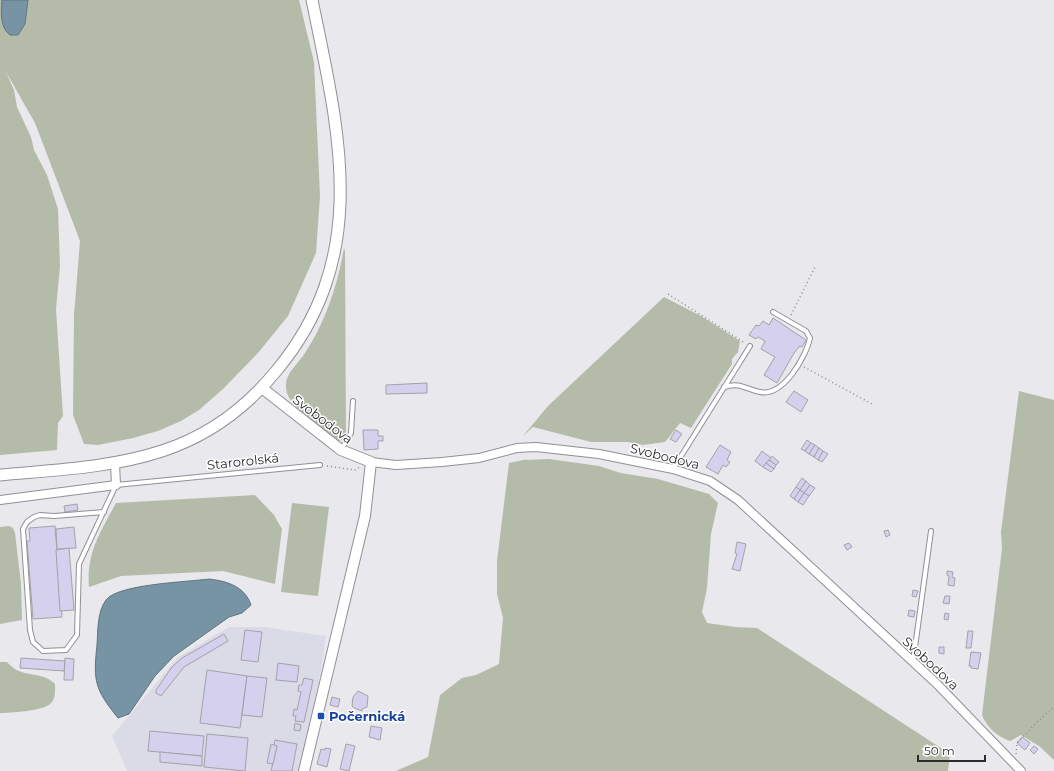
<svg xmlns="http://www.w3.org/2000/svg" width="1054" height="771" font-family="Montserrat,sans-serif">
  <rect width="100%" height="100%" fill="#e8e8ed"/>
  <path fill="#dadbe7" d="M229,627h36l61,9 -5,34 -21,101h-173l-15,-35 66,-79z"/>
  <g fill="#b5bba9">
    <path d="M0,0h2l-1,11 24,13 3,-24h271l15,62 6,134 -4,57 -28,63 -30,37 -35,36 -24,21 -18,11 -23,10 -25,7 -35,7 -14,-1 -11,-29 1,-100 6,-74 -45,-118 -29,-51 8,18 3,17 14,30 3,13 13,25 11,34 2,57 -4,43 7,107 -5,7 -1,27 -57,5z"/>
    <path d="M344,248l1,3 1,182 -3,6 -4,2c-15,-12 -46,-30 -52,-48 -5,-18 9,-26 18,-40 20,-30 33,-69 39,-105z"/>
    <path d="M664,297l37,19 39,25 -2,11 -6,7v5l-41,64 -11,-5 -15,19 -22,3 -15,-3h-37l-58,-15 -10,9 25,-30z"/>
    <path d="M1019,391l35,9v360l-15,-14 -18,-11 -11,6c-13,-5 -23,-13 -28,-26l20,-167 -1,-16z"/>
    <path d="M549,459l50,7 22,7 37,6 51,15 9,9 -7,31 -4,54 -5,24 5,11 28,4 22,1 193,126 -2,17h-552l32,-14 12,-62 22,-17 14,-3 23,-11 4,-46 -6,-24v-33l12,-98 14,-3z"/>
    <path d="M255,495l19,20 8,14 -7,55 -52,-13 -102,5 -32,11c-3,-34 12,-56 27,-84z"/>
    <path d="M292,503l37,4 -11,89 -37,-4z"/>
    <path d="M9,526l4,2 2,5 6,51 1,36 -22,4v-97z"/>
    <path d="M0,662h7c15,18 33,7 48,22 0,7 1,15 -5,20 -8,7 -40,9 -50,9z"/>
  </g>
  <g fill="#7794a4" stroke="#607480">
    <path d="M2,0h26l-3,24 -7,11h-8c-10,-7 -9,-23 -8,-35z"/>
    <path d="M209,579c17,2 36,7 42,26l-9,8 -13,4 -55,39 -19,20 -26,38 -11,4c-23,-29 -25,-36 -21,-73 1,-14 0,-33 9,-45 12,-16 81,-18 103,-21z"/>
  </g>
  <g fill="#d5d0ed" stroke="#a3a2a7">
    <path d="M773,318l33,22 -4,7 -2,-1 -6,7 -17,30 -13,-8 11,-18 -14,-8 4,-8 -7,-4 -2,2 -7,-4 7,-10 3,1 4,-5 6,4z"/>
    <path d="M427,383v10l-41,1v-9z"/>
    <path d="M794,391l14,9 -7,12 -15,-10z"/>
    <path d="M363,430h15v6h5v5h-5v8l-14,1z"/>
    <path d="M676,430l6,4 -6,8 -6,-3z"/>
    <path d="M807,440l4,3 -6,8 -4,-2z"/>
    <path d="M811,443l4,2 -6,9 -4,-3z"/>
    <path d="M720,445l11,7 -4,8 3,2 -4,5 -3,-2 -5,9 -12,-7z"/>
    <path d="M815,445l4,3 -5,9 -5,-3z"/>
    <path d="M819,448l4,3 -5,9 -4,-3z"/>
    <path d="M762,451l9,7 -8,9 -8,-6z"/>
    <path d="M823,451l5,3 -6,8 -4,-2z"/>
    <path d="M772,456l7,6 -3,3 -7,-5z"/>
    <path d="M769,460l7,5 -2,4 -8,-6z"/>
    <path d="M766,463l8,6 -3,3 -8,-5z"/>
    <path d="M802,478l4,3 -6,9 -4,-3z"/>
    <path d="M806,481l4,4 -6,8 -4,-3z"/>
    <path d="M810,485l5,3 -6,8 -5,-3z"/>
    <path d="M796,487l4,3 -6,9 -4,-3z"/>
    <path d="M800,490l4,3 -6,9 -4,-3z"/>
    <path d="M804,493l5,3 -6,9 -5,-3z"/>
    <path d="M77,504l1,6 -13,2 -1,-6z"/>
    <path d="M55,526l7,91 -29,2 -6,-78h3l-1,-13z"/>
    <path d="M74,527l2,21 -19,1 -1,-20z"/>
    <path d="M888,530l2,5 -4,2 -2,-6z"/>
    <path d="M737,542l9,2 -6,27 -8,-2 5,-15 -2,-1z"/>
    <path d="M849,543l3,4 -5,3 -3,-5z"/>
    <path d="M69,548l5,62 -14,1 -4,-61z"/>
    <path d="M947,571l6,1 -1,5 3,1 -1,8 -6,-1 1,-9 -2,-1z"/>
    <path d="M913,590l5,1 -2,6 -4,-1z"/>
    <path d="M945,596h5l-1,8 -6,-1z"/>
    <path d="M909,610l6,1 -1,6 -6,-1z"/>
    <path d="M945,613l4,1 -1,6 -4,-1z"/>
    <path d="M245,630l17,2 -4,30 -17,-2z"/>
    <path d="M968,631h5l-2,17h-5z"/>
    <path d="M224,634l4,7 -44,26 -23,29 -5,-3v-3l16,-23 10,-9z"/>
    <path d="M939,647h5v7l-5,-1z"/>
    <path d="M971,652l10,1 -3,16 -7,-1v-2h-2z"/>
    <path d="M21,658l44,3 -1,10 -44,-3z"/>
    <path d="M65,658l9,1 -1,21h-9z"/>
    <path d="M278,663l21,3 -2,16 -21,-2z"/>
    <path d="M207,670l40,6 -7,52 -40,-5z"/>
    <path d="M247,676l20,2 -5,39 -20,-2z"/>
    <path d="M304,678l9,2 -9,42 -9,-1 1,-5h-3l1,-7 3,1 4,-18 -3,-1 1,-6h3z"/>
    <path d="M358,691l10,5 -1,11 -5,2v2l-8,-3 -2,-2 1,-9z"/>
    <path d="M332,697l8,2 -2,8 -8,-2z"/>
    <path d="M295,723l6,2 -1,6 -6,-1z"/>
    <path d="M371,726l11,2 -2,12 -11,-3z"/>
    <path d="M150,731l54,5 -2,20 -54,-5z"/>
    <path d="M207,734l41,4 -3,33 -41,-4z"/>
    <path d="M1022,737l8,6 -5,7 -8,-7z"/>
    <path d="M275,740l22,4 -5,27h-21l6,-25 -3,-1z"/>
    <path d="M271,744l6,2 -4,18 -6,-1z"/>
    <path d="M346,744l9,2 -6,25 -9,-2z"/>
    <path d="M1034,746l4,3 -4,5 -4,-4z"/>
    <path d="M325,748l6,1 -4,18 -10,-3 4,-15 4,1z"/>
    <path d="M160,752l42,4v10l-42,-4z"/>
  </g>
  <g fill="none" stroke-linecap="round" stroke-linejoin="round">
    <defs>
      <g id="service">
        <path d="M724,387c17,-5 21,2 36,5 23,5 46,-35 50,-54l-4,-7 -33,-19"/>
        <path d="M341,450l10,-17 2,-32"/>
        <path d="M673,469l77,-123"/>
        <path d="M104,512l-50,4 -14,-1 -6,2 -7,5 -4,7 7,101 3,12 10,9 23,-1 11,-15 2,-71 37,-79 204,-20"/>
        <path d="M913,662l18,-131"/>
      </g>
      <g id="minor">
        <path d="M371,462l25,3 46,-3 37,-4 38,-10 19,-1 63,7 74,15 37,12 28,19 65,60 133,123 85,88"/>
        <path d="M0,500l116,-15 -1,-22"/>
      </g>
      <path id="tertiary" d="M262,388l79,62 30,12 -6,54 -61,255"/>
      <path id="secondary" d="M0,475c54,-5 110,-7 162,-24 46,-15 85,-44 115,-81 95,-115 62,-238 35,-370"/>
    </defs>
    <use href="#service" stroke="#909095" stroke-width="6"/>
    <use href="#minor" stroke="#909095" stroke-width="10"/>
    <use href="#tertiary" stroke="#909095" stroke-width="12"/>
    <use href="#secondary" stroke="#909095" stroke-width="13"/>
    <g stroke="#8d8d90" stroke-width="1.5" stroke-dasharray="1 3" stroke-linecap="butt">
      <path d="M668,294l77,49"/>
      <path d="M791,315l24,-48"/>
      <path d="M804,367l68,37"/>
      <path d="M327,466l28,4 5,-3"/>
      <path d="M1016,754l1,-11 21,-22 16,-14"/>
    </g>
    <use href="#service" stroke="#fff" stroke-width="4"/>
    <use href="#minor" stroke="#fff" stroke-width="8"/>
    <use href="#tertiary" stroke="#fff" stroke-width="10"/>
    <use href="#secondary" stroke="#fff" stroke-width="11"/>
  </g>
  <rect fill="#1a4fb4" stroke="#fff" stroke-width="1.5" x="317" y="712" width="8" height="8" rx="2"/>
  <g text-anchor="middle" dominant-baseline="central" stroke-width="3" stroke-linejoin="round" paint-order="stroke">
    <g font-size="13" fill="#2b2b2d" stroke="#fff">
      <text transform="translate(323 419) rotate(37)">Svobodova</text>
      <text transform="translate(665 456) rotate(14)">Svobodova</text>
      <text transform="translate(243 461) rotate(-6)">Starorolská</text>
      <text transform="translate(931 663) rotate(43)">Svobodova</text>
    </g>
    <g font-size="13" font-weight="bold" fill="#164399" stroke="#fff" text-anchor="start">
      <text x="329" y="716">Počernická</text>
    </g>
  </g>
  <path d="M918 755v6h67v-6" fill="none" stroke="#2b2b2d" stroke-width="2"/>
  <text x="924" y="755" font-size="12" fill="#2b2b2d" stroke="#ffffff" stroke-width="3" paint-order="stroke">50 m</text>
</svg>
